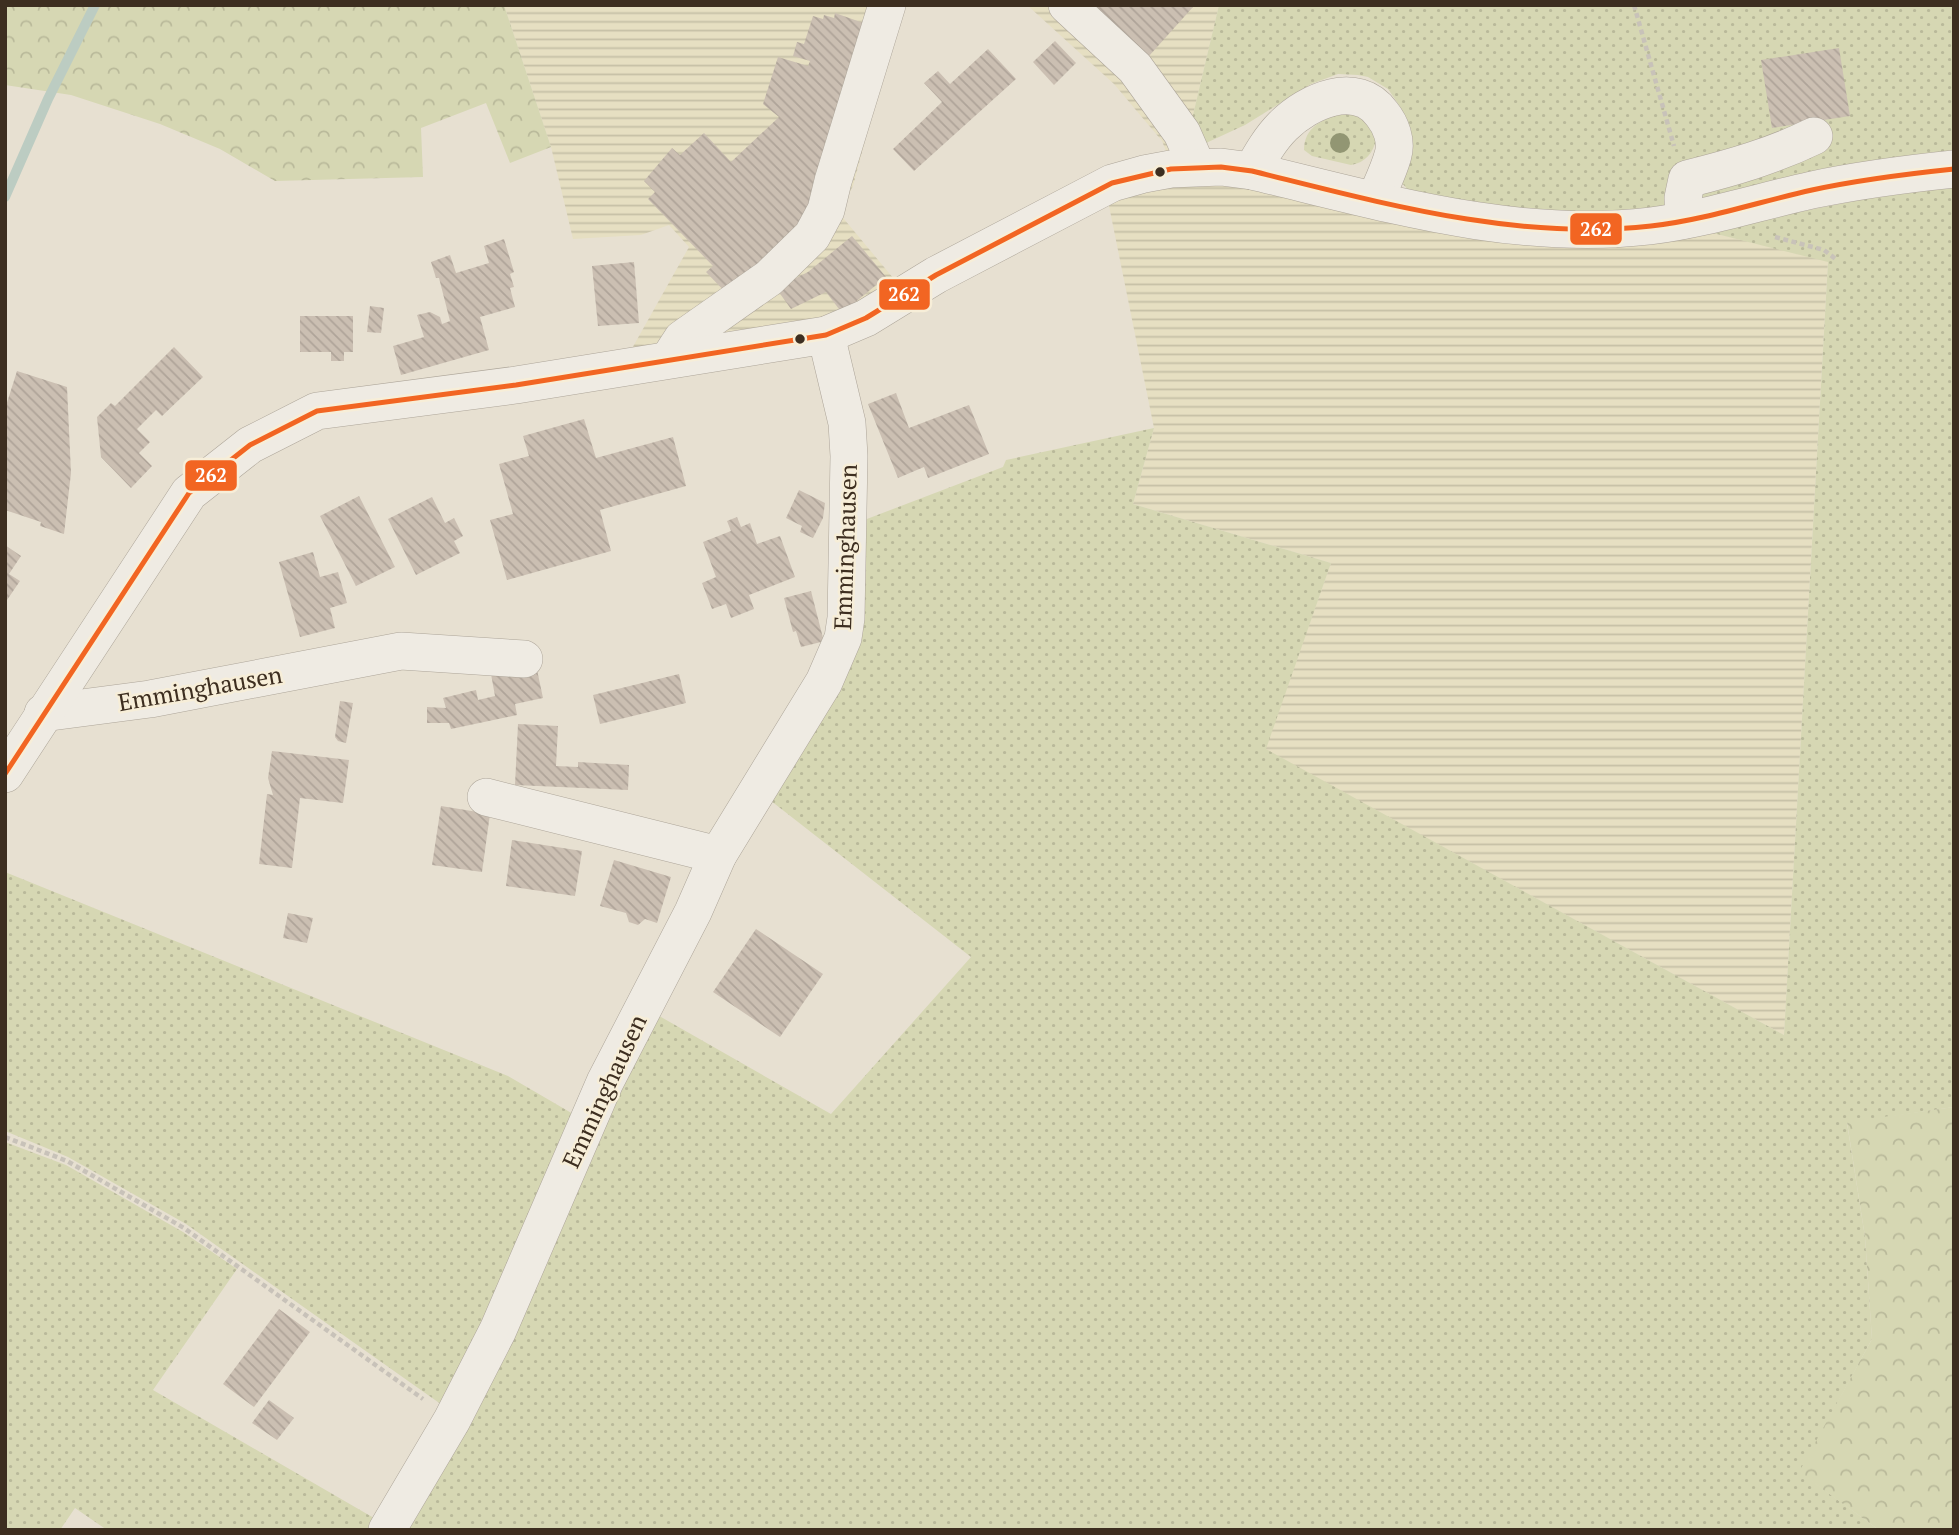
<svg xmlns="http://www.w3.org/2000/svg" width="1959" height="1535" font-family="'PT Serif',serif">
  <defs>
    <pattern id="farmland-rules" width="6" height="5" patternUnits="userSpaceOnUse" patternTransform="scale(1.75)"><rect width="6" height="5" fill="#e6dfc2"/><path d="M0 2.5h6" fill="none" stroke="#c6c0a6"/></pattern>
    <pattern id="grass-dots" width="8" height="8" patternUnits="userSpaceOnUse" patternTransform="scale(1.75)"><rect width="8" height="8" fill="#d6d7b3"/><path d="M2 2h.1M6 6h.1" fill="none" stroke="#b9b99a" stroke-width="1.8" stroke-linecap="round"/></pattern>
    <pattern id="forest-crowns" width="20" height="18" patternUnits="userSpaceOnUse" patternTransform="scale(1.75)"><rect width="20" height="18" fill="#d6d7b3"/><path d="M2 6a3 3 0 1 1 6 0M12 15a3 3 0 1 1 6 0" fill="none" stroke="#b9b99a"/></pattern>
    <pattern id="building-back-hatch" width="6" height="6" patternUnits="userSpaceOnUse" patternTransform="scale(1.75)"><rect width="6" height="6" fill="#cbbfb2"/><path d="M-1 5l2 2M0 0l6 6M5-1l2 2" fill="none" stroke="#afa499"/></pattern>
  </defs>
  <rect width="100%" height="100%" fill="#e7e0d1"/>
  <g fill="url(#farmland-rules)">
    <path d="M504,5h397l-48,181 -14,27 60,72 -65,35 -204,32 59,-105 -20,-22 -28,10 -68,4 -22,-92z"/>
    <path d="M1027,5h192l-30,127 -21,24 -6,-15 -48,-57z"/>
    <path d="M1191,182l514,49 123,30 -44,774 -519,-286 66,-186 -198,-59 21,-76 -46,-227z"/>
  </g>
  <g fill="url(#grass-dots)">
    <path d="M1219,5h735v153l-351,60 -189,-21 -12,-14 5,-61 -6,-14 -13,-19 -20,-12 -10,-2 -20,-1 -27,10 -66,41 -39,18 -17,-11z"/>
    <path d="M1341,113l23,3 12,23c-2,13 -11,24 -25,26l-39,-9 -8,-6c0,-23 18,-30 37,-37z"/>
    <path d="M1954,181v926l-107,16 18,114 7,102 -72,133 79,58h-1486l254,-521 184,105 140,-157 -205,-160 34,-49 59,-226 144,-55 3,-7 148,-32 -21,76 198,59 -65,186 518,286 44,-773 -123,-31z"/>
    <path d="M5,872l503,204 72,42 -128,294 -266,-188 -118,-67 -63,-26z"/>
    <path d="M5,1142l61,23 117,67 54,37 -84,121 233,135 -4,5h-275l-32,-22 -15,22h-55z"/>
  </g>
  <g fill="url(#forest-crowns)">
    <path d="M5,5h499l47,142 -41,16 -24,-60 -65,25 2,49 -148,4 -55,-32 -60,-25 -89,-29 -66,-10z"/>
    <path d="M1954,1107v423h-75l-80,-58 73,-133 -7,-102 -18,-115z"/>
  </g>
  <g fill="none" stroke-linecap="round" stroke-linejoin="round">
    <path stroke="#bcccc2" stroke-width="10" d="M5,197l43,-98 47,-94"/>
  </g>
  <g fill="url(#building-back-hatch)">
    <path d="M1092,5h99l2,2 -44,49z"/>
    <path d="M835,13l34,12 -62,195 -79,75 -22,-23 7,-6 -65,-67 7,-7 -11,-11 28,-33 8,7 24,-22 27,29 48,-45 -16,-13 15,-47 30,9 2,-5 -17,-5 4,-14 7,2 9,-28 10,3 1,-4 10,3z"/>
    <path d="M1055,41l21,22 -22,22 -21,-23z"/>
    <path d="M1839,48l11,68 -78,12 -11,-68z"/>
    <path d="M988,49l28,30 -102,92 -21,-22 49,-47 -18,-19 14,-12 12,13z"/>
    <path d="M852,236l34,41 -44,36 -16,-21 -35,17 -15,-21 32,-16z"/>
    <path d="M504,239l10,33 -4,2 4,13 -4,1 5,19 -35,10 9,33 -88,25 -8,-29 31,-9 -7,-22 13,-3 10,5 2,7 8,-3 -11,-43h-3l-5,-16 19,-7 6,18 33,-10 -5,-17z"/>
    <path d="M634,262l5,61 -41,3 -6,-60z"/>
    <path d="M370,306l14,2 -3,25 -14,-1z"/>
    <path d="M300,316h53v36h-9v9h-13v-9h-31z"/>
    <path d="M174,347l29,30 -41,39 -6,-6 -19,19 13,13 -11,11 13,13 -21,22 -30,-31 -4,-40 14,-14 4,3z"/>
    <path d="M17,371l50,16 4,86 -7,61 -24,-8 1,-4 -36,-12v-101z"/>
    <path d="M896,393l13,35 60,-23 20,49 -61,24 -4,-11 -26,11 -30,-74z"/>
    <path d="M584,419l12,39 77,-21 13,49 -86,24 11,41 -104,29 -17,-60 23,-6 -14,-50 30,-8 -6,-20z"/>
    <path d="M799,490l26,13 -2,15 -10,20 -13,-6 2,-6 -16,-8z"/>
    <path d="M359,496l36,71 -39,19 -36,-70z"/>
    <path d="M432,497l13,26 9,-5 9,18 -9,5 6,12 -44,22 -28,-56z"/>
    <path d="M737,517l4,10 9,-4 7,21 23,-8 15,41 -46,18 5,14 -23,9 -5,-14 -14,5 -10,-26 14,-6 -13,-35 28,-11 -4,-10z"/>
    <path d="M5,545l16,11 -12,18 11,7 -15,22z"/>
    <path d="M313,552l7,25 18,-5 9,31 -17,5 5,20 -35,9 -21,-75z"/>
    <path d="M811,591l12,47 -2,4 -20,5 -5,-16 -3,1 -9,-34z"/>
    <path d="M536,665l7,33 -28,6 2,11 -66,14 -2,-6h-22v-16l19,1 -3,-10 33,-8 2,10 17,-4 -4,-22z"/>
    <path d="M679,674l7,29 -86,21 -7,-29z"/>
    <path d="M340,701l13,2 -7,40 -8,-2 -3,-4z"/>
    <path d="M518,724l40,2 -2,40 22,1v-5l51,3 -1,25 -113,-5z"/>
    <path d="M272,751l77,9 -6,43 -43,-5 -8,70 -33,-4 8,-70 6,1 -5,-17z"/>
    <path d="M441,806l49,8 -8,58 -50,-7z"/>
    <path d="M512,840l70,11 -7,45 -69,-10z"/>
    <path d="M614,860l57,17 -14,46 -12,-4 -7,6 -9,-3 -3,-9 -26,-7z"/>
    <path d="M288,913l25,5 -6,25 -24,-5z"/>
    <path d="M756,929l67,45 -43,63 -67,-45z"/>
    <path d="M279,1309l31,23 -56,75 -31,-23z"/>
    <path d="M269,1400l25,18 -17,22 -25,-17z"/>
  </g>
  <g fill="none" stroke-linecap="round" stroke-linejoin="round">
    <defs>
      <g id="minor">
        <path d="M1067,5l68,63 47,65 15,34"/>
        <path d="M1252,171c9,-16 18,-32 31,-45 25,-25 74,-47 99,-12 9,11 15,27 11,41 -4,15 -12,31 -18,45"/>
        <path d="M1684,220l-1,-22 4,-19c44,-11 86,-23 127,-43"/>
        <path d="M669,359l13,-20 87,-61 43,-42 14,-26 7,-29 54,-176"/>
        <path d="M43,713l107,-14 251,-48 123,8"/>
        <path d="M5,774l184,-281 61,-48 67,-34 199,-26 310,-50 40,-17 70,-43 176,-92 32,-9 27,-5 50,-2 31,4c131,31 262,71 398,55 55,-7 108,-24 162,-36 47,-10 94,-16 142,-21"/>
        <path d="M486,797l232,58"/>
        <path d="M387,1530l65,-110 46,-90 107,-248 88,-170 25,-57 106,-173 19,-44 3,-20 3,-162 -2,-33 -21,-88"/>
      </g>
    </defs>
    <use href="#minor" stroke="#ada599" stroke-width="38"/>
    <g stroke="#c8c2b9" stroke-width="4.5" stroke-dasharray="5 3.5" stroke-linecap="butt">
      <path d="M1634,5l40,141"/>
      <path d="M1775,237l49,13 13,10"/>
      <path d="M5,1137l62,24 117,67 239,171"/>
    </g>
    <use href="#minor" stroke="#efebe3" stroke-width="37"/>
    <defs>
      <path id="bus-1" d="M5,774l184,-281 61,-48 67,-34 199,-26 310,-50 40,-17 70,-43 176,-92 59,-14 50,-2 31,4c130,32 263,70 399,55 54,-6 107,-24 161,-36 46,-10 94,-16 142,-21"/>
    </defs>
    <use href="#bus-1" stroke="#f7eed8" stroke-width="10"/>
    <use href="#bus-1" stroke="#f26522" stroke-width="5"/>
  </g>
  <circle fill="#929673" cx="1340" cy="143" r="10"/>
  <g fill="#3d2e20" stroke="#f7eed8" stroke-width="2.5">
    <circle cx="1160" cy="172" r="6"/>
    <circle cx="800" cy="339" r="6"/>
  </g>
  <g text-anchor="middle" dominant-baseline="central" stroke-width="5" stroke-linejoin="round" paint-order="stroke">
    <g font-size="24" fill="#3d2e20" stroke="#f7eed8">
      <text transform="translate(845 547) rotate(-88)">Emminghausen</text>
      <text transform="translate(200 688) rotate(-10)">Emminghausen</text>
      <text transform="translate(604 1091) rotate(-65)">Emminghausen</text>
    </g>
  </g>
  <g stroke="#f7eed8" stroke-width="2.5">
    <rect x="1569" y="212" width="54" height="34" rx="7" fill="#f26522"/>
    <rect x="878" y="278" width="53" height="33" rx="7" fill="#f26522"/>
    <rect x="184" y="459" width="54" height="33" rx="7" fill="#f26522"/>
  </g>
  <g font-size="19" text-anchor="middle" font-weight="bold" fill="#fff">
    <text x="1596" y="236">262</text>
    <text x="904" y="301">262</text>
    <text x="211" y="482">262</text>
  </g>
  <rect width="1959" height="1535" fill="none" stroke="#3d2e20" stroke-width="14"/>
</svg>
